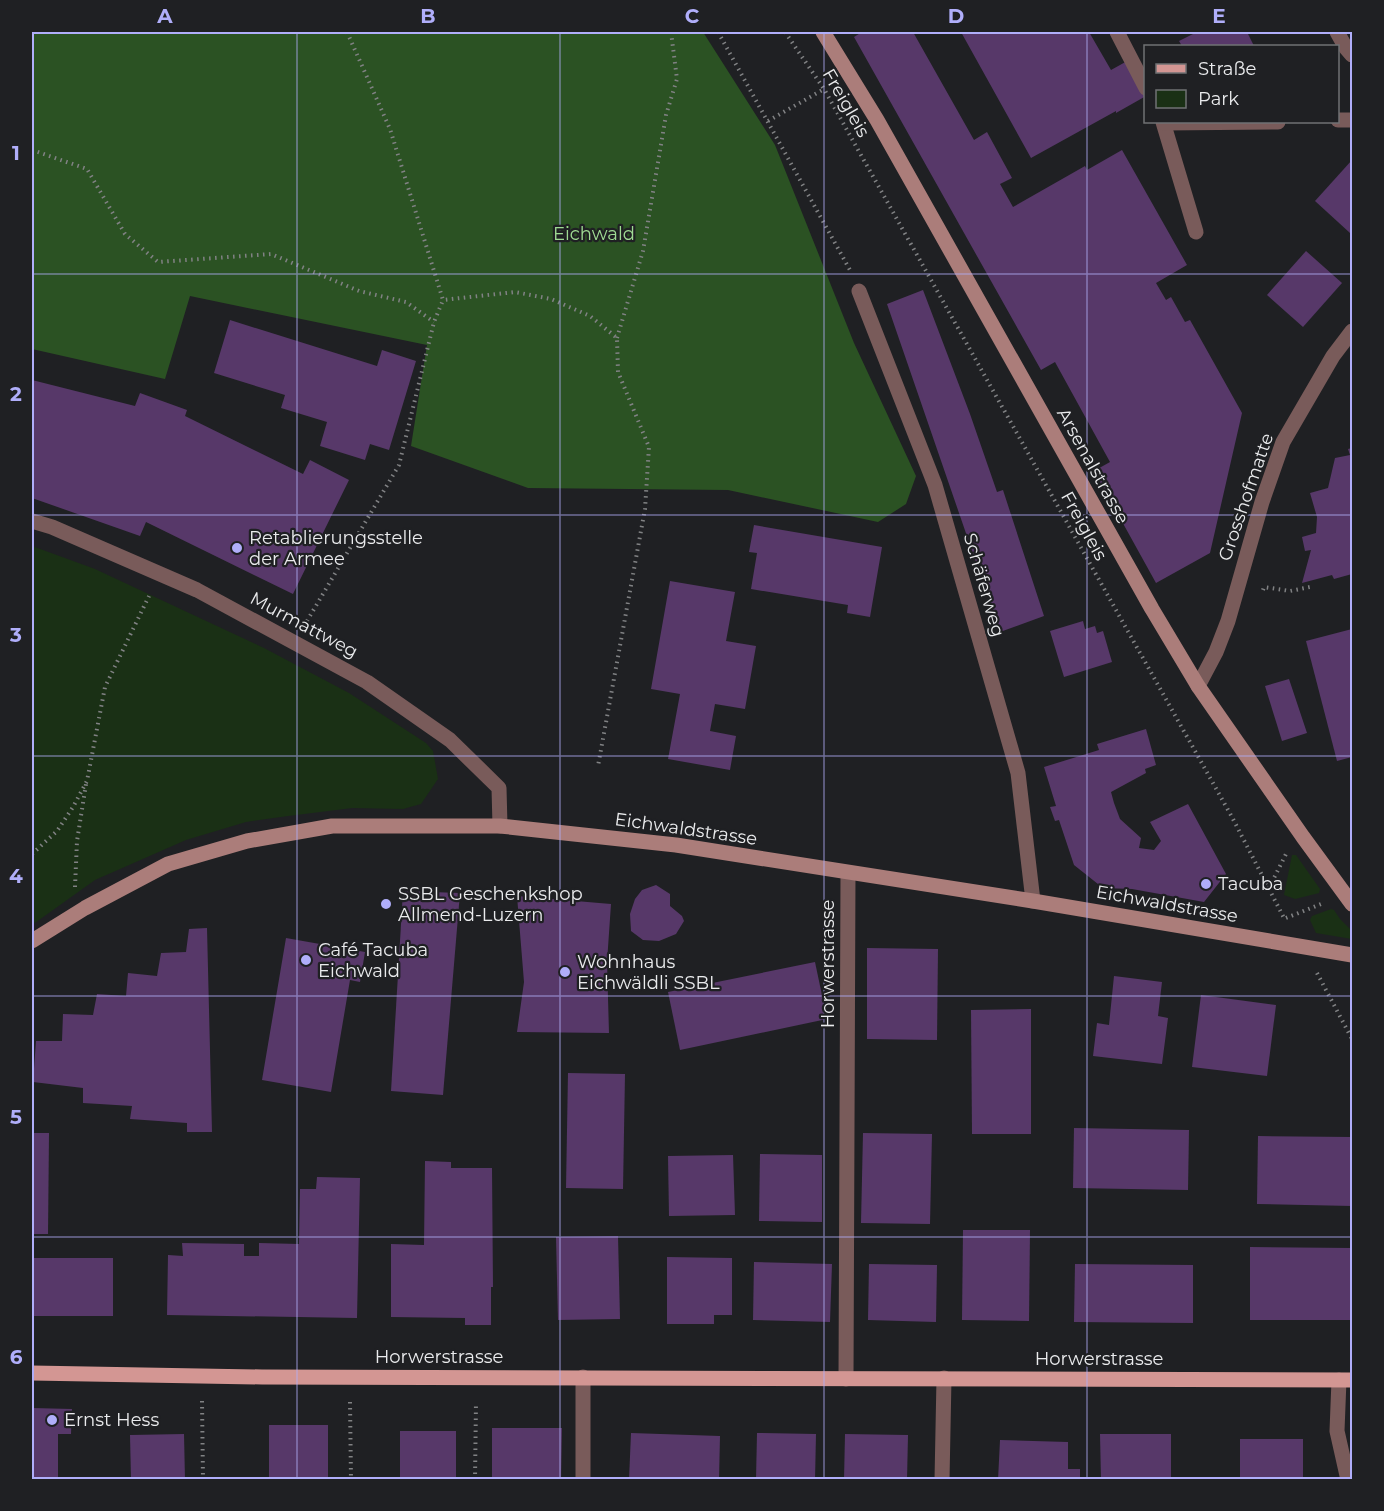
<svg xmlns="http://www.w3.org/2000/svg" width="1384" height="1511" font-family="Montserrat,sans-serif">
  <rect width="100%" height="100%" fill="#1f2023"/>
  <g fill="#1a3015">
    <path d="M32,546l63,23 169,79 85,45 77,50 7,8 5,28 -17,25 -18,5 -51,-1 -64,8 -42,6 -60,18 -91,40 -63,45z"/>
    <path d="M1292,855h4l24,34 -1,4 -24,6 -11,-4z"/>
    <path d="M1331,909l3,1 6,9 12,12v8l-36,-6 -6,-13 2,-4z"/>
  </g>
  <path fill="#2b5223" d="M32,32h671l72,113 79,198 62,133 -10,28 -28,18 -150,-32 -200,-2 -117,-42 16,-101 -237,-49 -25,83 -133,-30z"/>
  <g fill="#573869">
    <path d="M862,32h51l61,108 13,-8 25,46 -12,6 13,23 72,-41 2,4 35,-20 65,115 -31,18 10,17 5,-3 14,25 5,-2 52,93 -32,140 -54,30 -62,-112 16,-9 -55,-100 -14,8 -187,-333z"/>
    <path d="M961,32h128l22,38 18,-10 17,29v7l-30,17v-2l-85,47z"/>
    <path d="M1197,32h50l7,14h-72l-3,-5z"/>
    <path d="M1352,160v70l-2,3 -35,-32z"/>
    <path d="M1306,251l36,32 -39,44 -36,-32z"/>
    <path d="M923,290l47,124 27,78 6,-2 41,126 -44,16 -113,-328z"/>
    <path d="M230,320l147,46 5,-16 34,11 -27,89 -19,-6 -5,16 -45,-14 7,-24 -46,-14 4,-13 -71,-22z"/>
    <path d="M32,380l103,26 5,-13 47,17 -2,6 118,58 7,-14 39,20 -56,114 -147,-72 -6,14 -108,-38z"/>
    <path d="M1352,448v126l-18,5 -2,-4 -30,8 9,-33 -6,1 -3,-14 14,-4 1,-16 -7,-24 18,-5 7,-30 15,-3 -2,-6z"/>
    <path d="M754,525l128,22 -12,70 -23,-4 1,-8 -97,-16 6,-36 -8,-1z"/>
    <path d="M670,581l65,11 -9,49 30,5 -11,63 -30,-5 -5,27 26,5 -6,34 -62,-11 12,-65 -29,-5z"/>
    <path d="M1083,621l2,8 10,-3 2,7 6,-2 9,31 -48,15 -14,-46z"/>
    <path d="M1352,629v128l-15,4 -31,-120z"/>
    <path d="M1289,679l18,54 -25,8 -17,-55z"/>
    <path d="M1146,729l10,36 -11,4 1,4 -35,19 3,11 6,16 21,19 -2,10 15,2 7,-9 -11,-19 38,-18 38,70 -22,28 -72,-13 -29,-1 -29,-23 -15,-45 -4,1 -5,-14 6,-1 -12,-39 55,-17 -2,-6z"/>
    <path d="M656,885l14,9v12l12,10 2,5 -8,13 -17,7 -16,-1 -12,-9 -1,-17 5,-15 7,-9z"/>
    <path d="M403,891l57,2 -17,202 -52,-4z"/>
    <path d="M517,896l94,8 -4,58 2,71 -92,-1 7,-50z"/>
    <path d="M207,928l5,204h-25v-9l-57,-4 2,-13 -49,-3v-15l-50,-6 3,-41h26l1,-27 30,1 4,-21 29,2 2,-23 29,3 4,-23 25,-1 3,-23z"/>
    <path d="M286,938l79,14 -5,30 -10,-2 -19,112 -69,-12z"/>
    <path d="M867,948l71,1 -1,91 -70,-1z"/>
    <path d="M815,962l12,57 -147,31 -12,-58z"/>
    <path d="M1114,976l48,6 -4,34 10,2 -6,46 -69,-8 4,-33 12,2z"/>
    <path d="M1201,995l75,10 -9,71 -75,-9z"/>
    <path d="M1031,1009v125h-59l-1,-124z"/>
    <path d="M568,1073l57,1 -2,115 -57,-1z"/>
    <path d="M1074,1128l115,2 -1,60 -115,-2z"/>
    <path d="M32,1133h17l-1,101h-16z"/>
    <path d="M863,1133l69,1 -2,90 -69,-1z"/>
    <path d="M1258,1136l94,1v69l-95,-2z"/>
    <path d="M760,1154l62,1v67l-63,-1z"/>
    <path d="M733,1155l2,60 -66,1 -1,-60z"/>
    <path d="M425,1161l26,1v6h41l1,119h-2v38h-26v-7l-74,-1v-73l33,1z"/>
    <path d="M317,1177l43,1 -3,140 -190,-3 1,-60 15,1 -1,-13 62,1v12h15v-13l40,1 1,-55h16z"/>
    <path d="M963,1230h67l-1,91 -67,-1z"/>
    <path d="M618,1236l2,83 -62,1 -2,-83z"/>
    <path d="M1250,1247l102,1v72h-102z"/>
    <path d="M667,1257l65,1v57h-18v9h-47z"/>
    <rect x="32" y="1258" width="81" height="58"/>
    <path d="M754,1262l78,2 -2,58 -77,-2z"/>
    <path d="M869,1264l68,1 -1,57 -68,-2z"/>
    <path d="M1075,1264l118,1v58l-119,-1z"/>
    <path d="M32,1408l40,1 -1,25h-13v46h-26z"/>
    <rect x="269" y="1425" width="59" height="55"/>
    <path d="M492,1428h70l-1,52h-69z"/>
    <rect x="400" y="1431" width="56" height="49"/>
    <path d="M631,1433l89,3 -1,44h-90z"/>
    <path d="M757,1433l59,1 -1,46h-59z"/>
    <path d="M184,1434l1,46h-54l-1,-45z"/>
    <path d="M845,1434l63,1 -1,45h-63z"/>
    <path d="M1100,1434h71v46h-70z"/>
    <rect x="1240" y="1439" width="63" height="41"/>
    <path d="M1000,1440l68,2v27h12v11h-82z"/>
  </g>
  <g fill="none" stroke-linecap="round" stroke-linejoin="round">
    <g stroke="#818284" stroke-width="4" stroke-dasharray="1.5 4.5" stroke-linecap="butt">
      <path d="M347,32l43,97 53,171 72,-8 36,7 39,17 27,22 1,34 31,75 -4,62 -47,257"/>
      <path d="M718,32l132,238"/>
      <path d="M785,32l39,57 408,728 52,101"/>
      <path d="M768,121l56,-32"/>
      <path d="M32,150l55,19 38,65 33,28 113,-8 88,37 47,11 28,20"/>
      <path d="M617,338l26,-87 23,-136 11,-36 -6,-47"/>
      <path d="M1263,590l1,-3 26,4 20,-4"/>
      <path d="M307,621l92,-156 35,-143 9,-22"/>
      <path d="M32,854l25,-23 16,-24 14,-26 18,-94 44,-91"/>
      <path d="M75,887l2,-46 9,-57"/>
      <path d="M1269,888l17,-34"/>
      <path d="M1286,918l35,-14"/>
      <path d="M1317,973l35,66"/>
      <path d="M202,1401l1,79"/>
      <path d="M350,1402l1,78"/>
      <path d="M475,1480l1,-78"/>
    </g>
    <g stroke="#795b5a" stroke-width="15">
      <path d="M1117,32l29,56"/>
      <path d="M1163,122l33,110"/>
      <path d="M583,1377v103"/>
      <path d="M942,1480l2,-102"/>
    </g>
    <g stroke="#795b5a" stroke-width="15">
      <path d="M1337,32l9,16 6,7"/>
      <path d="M1338,120h14"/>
      <path d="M1164,123l114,-1"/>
      <path d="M859,291l76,194 83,288 15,128"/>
      <path d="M32,521l20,6 145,63 170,92 83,58 49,48 1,38"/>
      <path d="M1198,686l18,-34 12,-31 34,-119 21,-60 50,-86 19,-25"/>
      <path d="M846,1379l2,-506"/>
      <path d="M1339,1380l-2,51 11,49"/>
    </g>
    <g stroke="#ab7d7a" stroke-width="15">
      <path d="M823,32l54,88 275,489 46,77 105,151 49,67"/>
      <path d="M32,941l53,-33 83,-44 79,-23 85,-15h168l176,19 357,56 319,54"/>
    </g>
    <path stroke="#d39693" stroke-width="15" d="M32,1373l230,4 1090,3"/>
  </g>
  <path fill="none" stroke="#b0aefa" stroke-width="1.5" stroke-opacity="0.55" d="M297,32v1448M560,32v1448M824,32v1448M1087,32v1448M32,274h1320M32,515h1320M32,756h1320M32,996h1320M32,1237h1320"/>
  <g fill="#b0aefa" stroke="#1f2023" stroke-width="2">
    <circle cx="237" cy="548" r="6"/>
    <circle cx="1206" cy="884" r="6"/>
    <circle cx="386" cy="904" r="6"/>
    <circle cx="306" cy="960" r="6"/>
    <circle cx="565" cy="972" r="6"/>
    <circle cx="52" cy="1420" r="6"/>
  </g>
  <g text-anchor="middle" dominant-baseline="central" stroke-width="4.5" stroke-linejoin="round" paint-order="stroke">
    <g font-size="18" fill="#eaebed" stroke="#1f2023">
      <text transform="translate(846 103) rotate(60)">Freigleis</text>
      <text transform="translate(1093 466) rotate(61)">Arsenalstrasse</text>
      <text transform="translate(1246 497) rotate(-71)">Grosshofmatte</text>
      <text transform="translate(1084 526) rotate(61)">Freigleis</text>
      <text transform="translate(984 585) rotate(74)">Schäferweg</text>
      <text transform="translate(304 625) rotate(28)">Murmattweg</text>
      <text transform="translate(686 829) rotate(8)">Eichwaldstrasse</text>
      <text transform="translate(1167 904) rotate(10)">Eichwaldstrasse</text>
      <text transform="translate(828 964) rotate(-90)">Horwerstrasse</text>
      <text x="439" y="1357">Horwerstrasse</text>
      <text x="1099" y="1359">Horwerstrasse</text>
    </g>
    <g font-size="18" fill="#9fdb93" stroke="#1f2023">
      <text x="594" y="234">Eichwald</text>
    </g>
    <g font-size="18" fill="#eaebed" stroke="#1f2023" text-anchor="start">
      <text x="249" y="538">Retablierungsstelle<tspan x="249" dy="21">der Armee</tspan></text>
      <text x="1218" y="884">Tacuba</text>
      <text x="398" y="894">SSBL Geschenkshop<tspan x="398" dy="21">Allmend-Luzern</tspan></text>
      <text x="318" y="950">Café Tacuba<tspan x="318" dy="21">Eichwald</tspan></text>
      <text x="577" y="962">Wohnhaus<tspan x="577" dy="21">Eichwäldli SSBL</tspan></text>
      <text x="64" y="1420">Ernst Hess</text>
    </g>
  </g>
  <rect width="1384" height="1511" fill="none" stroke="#1f2023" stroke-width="66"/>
  <rect x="1144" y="45" width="195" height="78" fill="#1f2023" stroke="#707174" stroke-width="1.5"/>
  <rect x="1156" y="64" width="30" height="9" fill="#d39693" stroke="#707174" stroke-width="1.5"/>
  <text x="1198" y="75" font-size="18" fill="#eaebed">Straße</text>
  <rect x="1156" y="90" width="30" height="18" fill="#1a3015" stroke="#707174" stroke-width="1.5"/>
  <text x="1198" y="105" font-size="18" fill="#eaebed">Park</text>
  <rect x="33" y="33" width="1318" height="1445" fill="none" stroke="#b0aefa" stroke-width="2"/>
  <g font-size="20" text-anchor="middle" font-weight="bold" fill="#b0aefa">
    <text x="165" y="23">A</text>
    <text x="428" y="23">B</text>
    <text x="692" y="23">C</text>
    <text x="956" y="23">D</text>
    <text x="1219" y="23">E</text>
    <text x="16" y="160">1</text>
    <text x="16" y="401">2</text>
    <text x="16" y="642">3</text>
    <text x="16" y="883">4</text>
    <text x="16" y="1124">5</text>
    <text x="16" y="1364">6</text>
  </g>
</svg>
